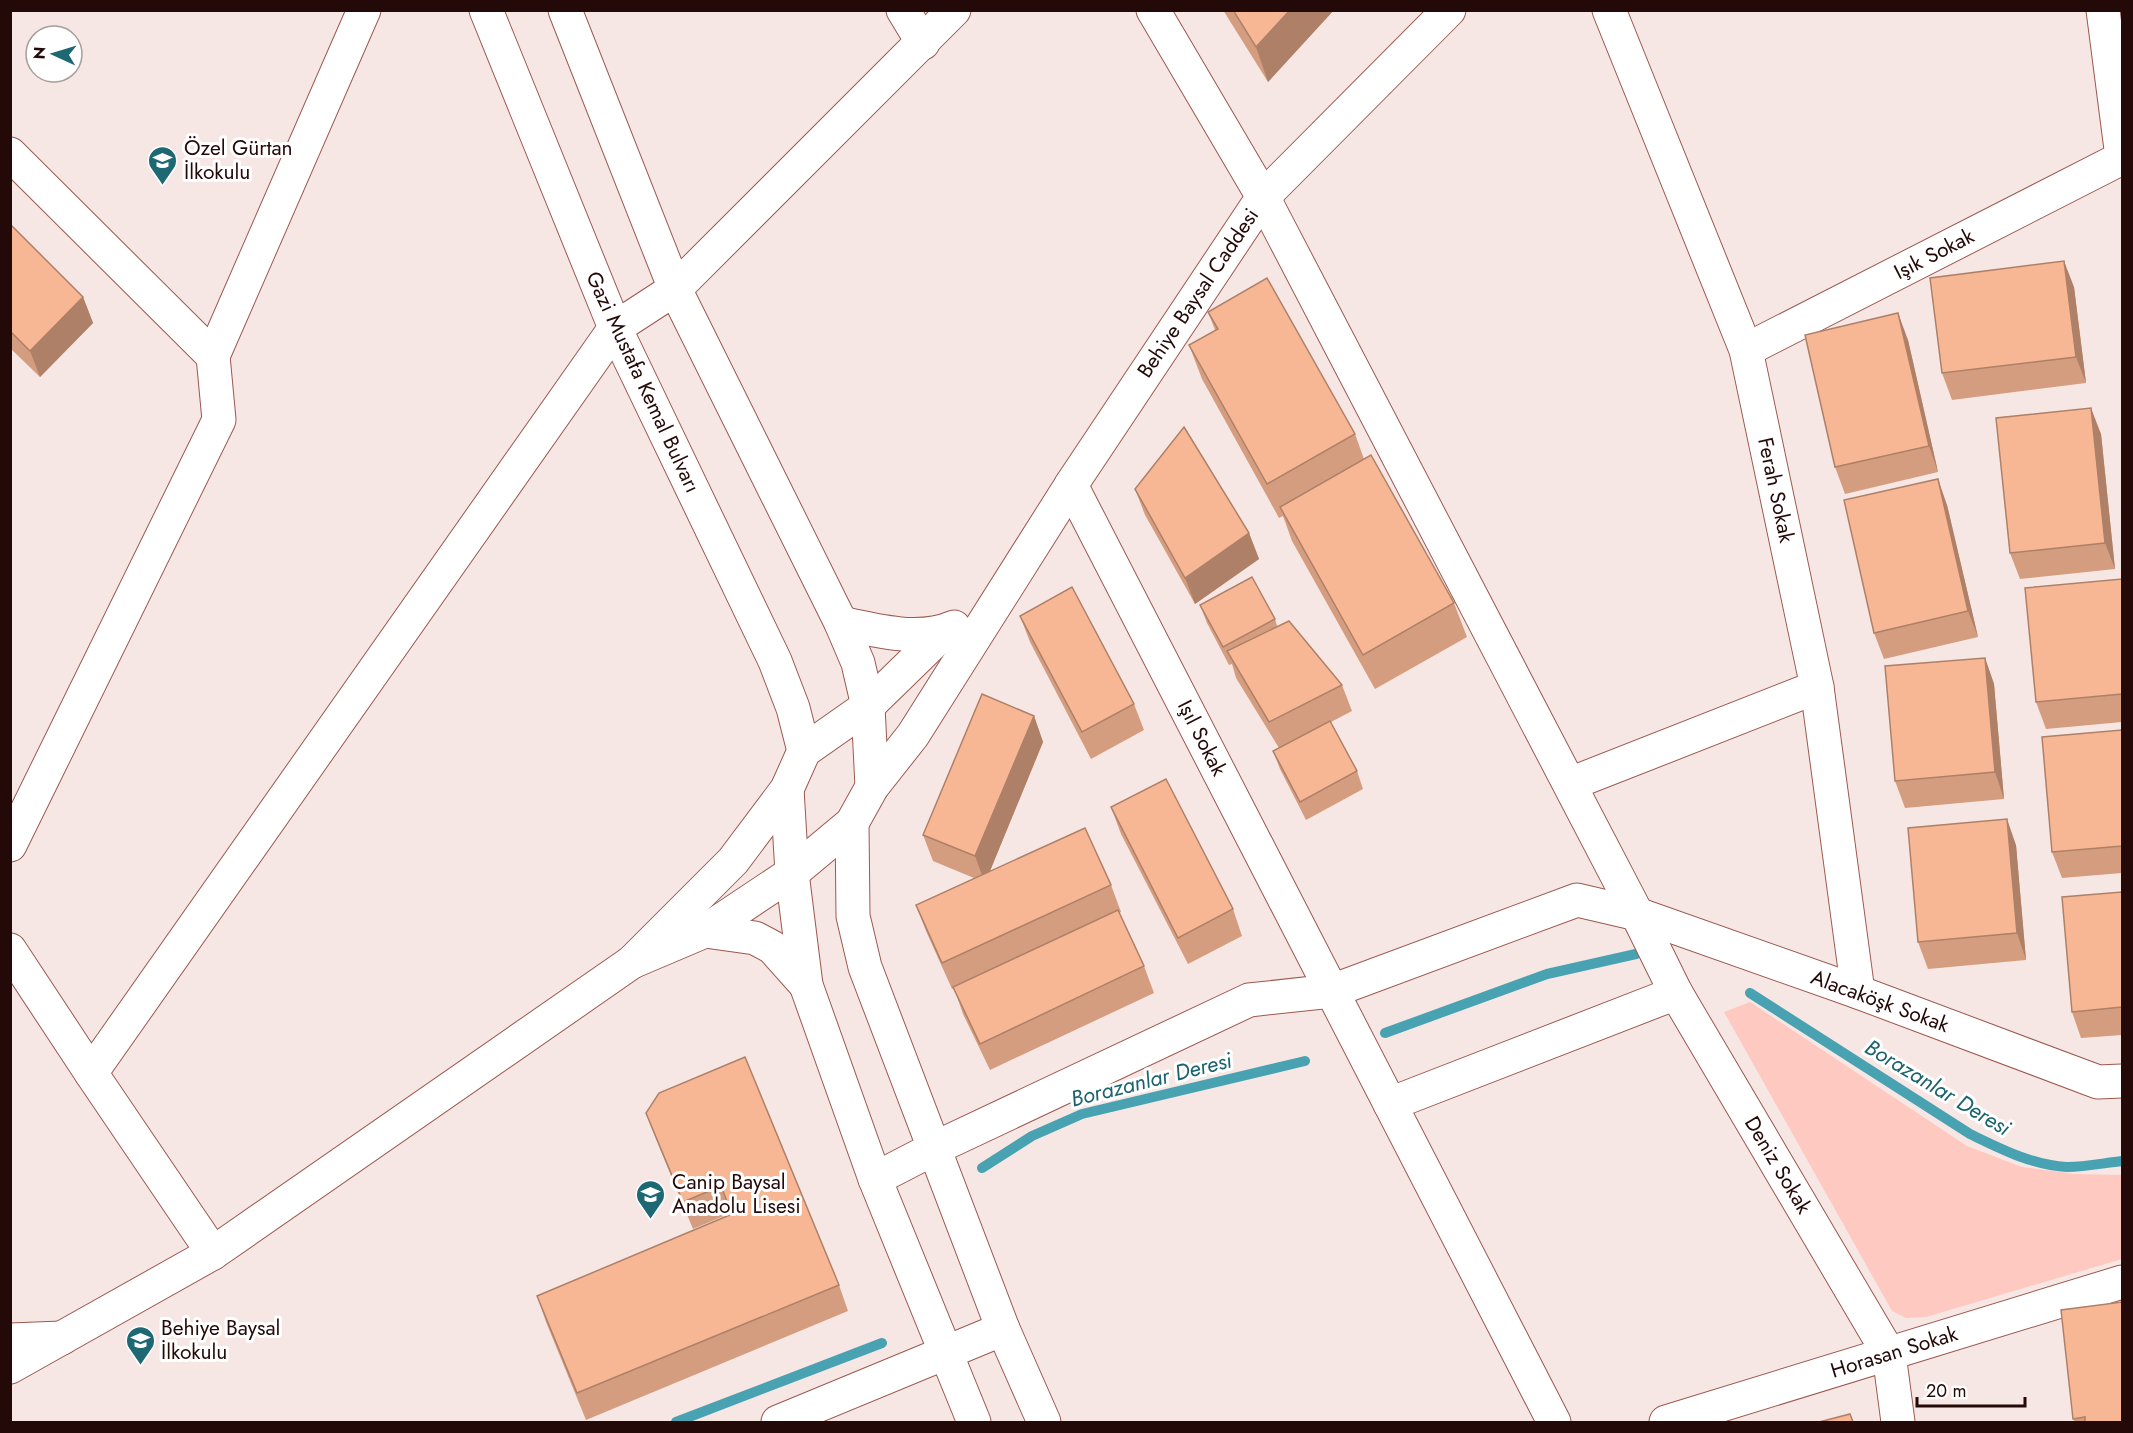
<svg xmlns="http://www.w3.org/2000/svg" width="2133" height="1433" font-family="Jost,sans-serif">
  <rect width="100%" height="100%" fill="#f7e7e4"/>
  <path fill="#fec9c0" d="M1750,1002l217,144 55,21 52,7 48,1v84l-196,58 -20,1 -14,-7 -168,-299z"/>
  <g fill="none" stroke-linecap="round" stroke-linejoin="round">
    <g stroke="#49a2b1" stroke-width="10">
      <path d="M1750,993l220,141c31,15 62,31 97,33 18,0 37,-4 55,-6"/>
      <path d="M1385,1033l162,-59 89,-20"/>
      <path d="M982,1168l50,-32 50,-22 223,-53"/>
      <path d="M676,1422l206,-79"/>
    </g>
    <defs>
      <g id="street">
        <path d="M903,10l20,33"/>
        <path d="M1153,10l110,187 374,717 39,79 213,361 9,68"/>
        <path d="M1609,10l137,340 71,337 41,305"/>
        <path d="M10,154l203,202"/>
        <path d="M1746,350l376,-192"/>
        <path d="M1071,485l483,937"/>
        <path d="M1570,784l247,-97"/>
        <path d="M10,845l209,-425 -6,-64 151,-346"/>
        <path d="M10,950l81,123 524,-745 60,-39 279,-279"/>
        <path d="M91,1073l122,180"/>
        <path d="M1390,1104l286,-111"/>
        <path d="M875,1179l58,-30 316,-149 83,-9 245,-91 60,14 221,78 240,90 24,-1"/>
        <path d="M10,1340l52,-2"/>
        <path d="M778,1422l225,-93"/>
        <path d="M1666,1422l456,-140"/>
      </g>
      <g id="secondary">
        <path d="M486,10l129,318 160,333 18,47 11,43"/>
        <path d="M565,10l110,279 166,334 17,40 10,43 4,81"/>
        <path d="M841,623c35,8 79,19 113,4"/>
        <path d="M787,789l5,84 14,112 69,194 99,243"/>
        <path d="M852,823l1,93 12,51 138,362 41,93"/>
        <path d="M705,931l50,7 17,9 34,38"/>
        <path d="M632,962l73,-31 87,-58 60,-50 20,-36 41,-52 158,-250 192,-288 186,-187"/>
        <path d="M10,1367l203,-114 419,-291 101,-101 54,-72 17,-38 64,-45 77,-75"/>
      </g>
      <path id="primary" d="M2103,10l19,147"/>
    </defs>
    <use href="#street" stroke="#9b594f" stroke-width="35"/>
    <use href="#secondary" stroke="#9b594f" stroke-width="35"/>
    <use href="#primary" stroke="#9b594f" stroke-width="35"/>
    <use href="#street" stroke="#fff" stroke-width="33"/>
    <use href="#secondary" stroke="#fff" stroke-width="33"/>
    <use href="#primary" stroke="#fff" stroke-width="33"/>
  </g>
  <g fill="#d59d7f">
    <path d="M1223,10h111l-66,72z"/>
    <path d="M10,224l73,73 10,26 -53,54 -30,-29z"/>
    <path d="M2074,287l12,96 -134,17 -10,-27z"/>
    <path d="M1208,312l147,122 9,25 90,144 13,34 -92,52 -83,-148 -9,-25 -4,2 -77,-139 -13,-34 26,-15z"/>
    <path d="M1908,340l30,132 -93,22 -10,-27z"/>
    <path d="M2101,434l14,135 -95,10 -10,-26z"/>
    <path d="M1135,489l114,44 10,26 -64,45 -50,-89z"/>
    <path d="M1947,505l31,132 -94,22 -10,-26z"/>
    <path d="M2122,579v143l-76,7 -10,-27z"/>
    <path d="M1200,605l75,14 2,7 65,59 10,26 -21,11 26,49 6,18 -57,31 -26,-51 -7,-18 6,-3 -43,-70 -4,-14 -3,1 -22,-42z"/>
    <path d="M1020,616l114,88 10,26 -53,29 -61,-117z"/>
    <path d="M1985,658l9,26 10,115 -99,9 -10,-27z"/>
    <path d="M1034,716l9,26 -53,129 121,14 10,27 -2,1 25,53 10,27 -164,77 -27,-56 -9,-26 -2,1 -26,-58 -10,-26 58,-27 -41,-17 -10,-26z"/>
    <path d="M2122,730v143l-60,5 -10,-26z"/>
    <path d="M1111,807l122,102 9,27 -54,28 -67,-130z"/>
    <path d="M2016,845l10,115 -98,9 -10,-27z"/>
    <path d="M2122,892v143l-41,3 -9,-26z"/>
    <path d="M646,1113l193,172 9,26 -262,109 -40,-98 -9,-26 194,-81v-2l-38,16 -37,-90z"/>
    <path d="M2122,1302v120h-47l-2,-3z"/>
  </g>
  <g fill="#ae8068">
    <path d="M1290,10h44l-66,72 -12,-35z"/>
    <path d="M2064,261l10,26 12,96 -10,-26z"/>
    <path d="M83,297l10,26 -53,54 -10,-26z"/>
    <path d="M1898,313l10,27 30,132 -9,-26z"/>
    <path d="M2091,408l10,26 14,135 -10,-26z"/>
    <path d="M1938,479l9,26 31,132 -10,-26z"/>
    <path d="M1249,533l10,26 -64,45 -10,-26z"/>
    <path d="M1985,658l9,26 10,115 -9,-27z"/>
    <path d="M1034,716l9,26 -58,141 -10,-27z"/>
    <path d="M2007,819l9,26 10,115 -9,-27z"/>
  </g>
  <g fill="#f8b794" stroke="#ae8068" stroke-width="1.5">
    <path d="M1233,10h57l-34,37z"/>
    <path d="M10,224l73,73 -53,54 -20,-20z"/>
    <path d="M2064,261l12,96 -134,16 -12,-95z"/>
    <path d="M1267,278l88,156 -88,50 -78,-139 29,-16 -10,-17z"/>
    <path d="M1898,313l31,133 -94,21 -30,-132z"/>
    <path d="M2091,408l14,135 -95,10 -14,-135z"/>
    <path d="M1184,427l65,106 -64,45 -50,-89z"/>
    <path d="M1371,455l83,148 -91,52 -83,-148z"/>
    <path d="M1938,479l30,132 -94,22 -30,-133z"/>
    <path d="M1252,577l23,42 -52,28 -23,-42z"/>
    <path d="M2122,579v115l-86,8 -11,-114z"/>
    <path d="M1072,587l62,117 -52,28 -62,-116z"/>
    <path d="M1289,621l53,64 -73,37 -42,-71z"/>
    <path d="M1985,658l10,114 -100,9 -10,-115z"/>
    <path d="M982,694l52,22 -59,140 -52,-21z"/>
    <path d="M1330,721l27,50 -57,31 -27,-51z"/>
    <path d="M2122,730v116l-70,6 -10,-115z"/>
    <path d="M1166,779l67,130 -55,29 -67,-131z"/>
    <path d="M2007,819l10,114 -99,9 -10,-114z"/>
    <path d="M1085,828l26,57 -169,78 -26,-58z"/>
    <path d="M2122,892v115l-50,5 -10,-115z"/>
    <path d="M1118,910l26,56 -164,78 -27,-57z"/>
    <path d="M745,1057l94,228 -262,108 -40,-97 195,-82 -11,-28 -38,16 -37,-89 13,-20z"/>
    <path d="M2122,1302v120h-37v-5l-12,2 -12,-109z"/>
    <path d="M1850,1414l3,8h-34z"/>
  </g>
  <defs>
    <symbol id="school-pin" viewBox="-11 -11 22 30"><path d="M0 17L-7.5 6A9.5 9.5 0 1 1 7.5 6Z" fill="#1d6873" stroke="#fff"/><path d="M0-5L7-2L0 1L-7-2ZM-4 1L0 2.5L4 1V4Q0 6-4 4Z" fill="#fff"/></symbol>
  </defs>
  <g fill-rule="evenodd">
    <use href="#school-pin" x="146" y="144" width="33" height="45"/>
    <use href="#school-pin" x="634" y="1178" width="33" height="45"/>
    <use href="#school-pin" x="124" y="1324" width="33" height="45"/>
  </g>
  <g text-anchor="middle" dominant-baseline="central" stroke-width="6" stroke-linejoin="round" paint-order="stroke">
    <g font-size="21" fill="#230907" stroke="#fff" text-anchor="start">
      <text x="184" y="148">Özel Gürtan<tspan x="184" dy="24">İlkokulu</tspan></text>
      <text x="672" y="1182">Canip Baysal<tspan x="672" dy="24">Anadolu Lisesi</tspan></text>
      <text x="161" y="1328">Behiye Baysal<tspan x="161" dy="24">İlkokulu</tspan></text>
    </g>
    <g font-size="21" fill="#230907" stroke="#fff">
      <text transform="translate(1934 254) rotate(-27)">Işık Sokak</text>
      <text transform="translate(1198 293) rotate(-56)">Behiye Baysal Caddesi</text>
      <text transform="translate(643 382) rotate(65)">Gazi Mustafa Kemal Bulvarı</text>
      <text transform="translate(1776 490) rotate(78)">Ferah Sokak</text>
      <text transform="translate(1202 738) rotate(63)">Işıl Sokak</text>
      <text transform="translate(1880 1001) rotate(20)">Alacaköşk Sokak</text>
      <text transform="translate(1778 1165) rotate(59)">Deniz Sokak</text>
      <text transform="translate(1894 1352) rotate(-17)">Horasan Sokak</text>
    </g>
    <g font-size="22" font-style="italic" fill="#1a626d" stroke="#fff">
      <text transform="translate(1151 1079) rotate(-14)">Borazanlar Deresi</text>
      <text transform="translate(1938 1087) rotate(31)">Borazanlar Deresi</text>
    </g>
  </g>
  <rect width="2133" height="1433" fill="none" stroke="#230907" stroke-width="24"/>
  <g transform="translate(54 54) rotate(274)"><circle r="28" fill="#ffffff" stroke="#a79d9c" stroke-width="1.5"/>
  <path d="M0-4.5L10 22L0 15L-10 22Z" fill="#1d6873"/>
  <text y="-9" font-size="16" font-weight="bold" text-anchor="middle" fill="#230907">N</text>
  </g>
  <path d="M1917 1397v9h108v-9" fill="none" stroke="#230907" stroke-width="3"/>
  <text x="1926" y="1397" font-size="18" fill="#230907" stroke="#ffffff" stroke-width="4.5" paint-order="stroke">20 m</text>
</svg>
